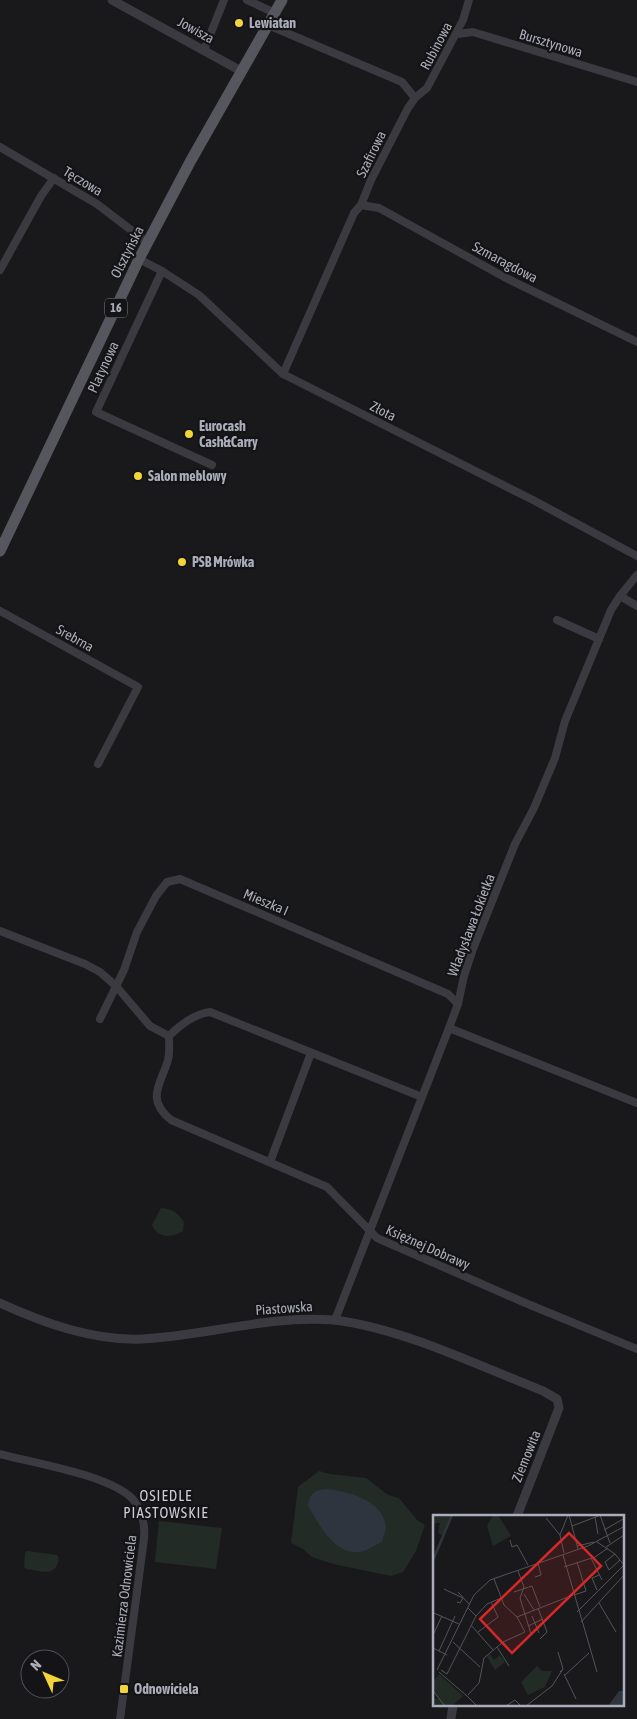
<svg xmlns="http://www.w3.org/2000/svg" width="637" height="1719" font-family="'Asap Condensed',sans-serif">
  <rect width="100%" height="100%" fill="#19191b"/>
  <g fill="#222b25">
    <path d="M161,1208c12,1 17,5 23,14l-1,9c-11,7 -25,8 -31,-6z"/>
    <path d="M319,1471l11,3 36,4 22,17 11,3 18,22 8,5 -9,26 -13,21 -12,4 -58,-12 -21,-7 -9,-8 -12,-6 7,-56z"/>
    <path d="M159,1521l63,7 -6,41 -61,-7z"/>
    <path d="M27,1551l30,4 2,3c-3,20 -17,13 -33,11l-2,-2 1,-14z"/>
  </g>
  <path fill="#2e353f" d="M327,1489c22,3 56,11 59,38 0,4 -3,10 -4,15 -7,3 -15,9 -22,10 -26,3 -41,-28 -52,-46 2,-13 6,-16 19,-17z"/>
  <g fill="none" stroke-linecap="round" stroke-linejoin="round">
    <g stroke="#3a3a40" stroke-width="8">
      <path d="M247,0l28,13"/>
      <path d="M268,25l134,57 13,16"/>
      <path d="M457,34l16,-2 164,50"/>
      <path d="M204,50l20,-50"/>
      <path d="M0,147l97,57 51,39"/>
      <path d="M361,205l18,3 127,70 131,64"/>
      <path d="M139,259l23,12 37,24 84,79 250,126 104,56"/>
      <path d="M0,270l41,-74 13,-18"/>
      <path d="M162,271l-66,141 116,53"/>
      <path d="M283,374l71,-161 7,-8 10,-25 37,-72 7,-10 12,-10 36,-68 6,-20"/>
      <path d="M620,596l17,10"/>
      <path d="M0,611l138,76 -40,77"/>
      <path d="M557,620l42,19"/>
      <path d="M0,931l85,33 15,8 16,14 34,40 19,10"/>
      <path d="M100,1019l24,-49 13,-38 19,-36 11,-14 13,-3 268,115 10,10"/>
      <path d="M449,1028l188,75"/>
      <path d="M169,1036c0,8 1,16 -1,24 -7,24 -23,39 3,60l156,67 50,51 146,64 114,47"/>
      <path d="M169,1036c12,-12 25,-22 41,-24l212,85"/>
      <path d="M270,1162l41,-109"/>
      <path d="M335,1320l114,-292 9,-24 6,-28 9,-27 42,-105 19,-36 21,-50 10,-37 46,-111 9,-14 17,-21"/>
      <path d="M0,1454c33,9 117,22 135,48 8,11 10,25 9,37l-24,180"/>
    </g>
    <g stroke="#3a3a40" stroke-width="9">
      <path d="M112,0l129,71"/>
      <path d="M0,1303c44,20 93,38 142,36 64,-3 126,-24 191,-19 30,3 59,12 88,22 41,15 82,33 122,49l14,8 2,9 -42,108"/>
      <path d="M451,1719l2,-14"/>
    </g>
    <path stroke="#56565f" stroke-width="11" d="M0,551l139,-292 51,-97 92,-162"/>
  </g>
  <g fill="#f2d53a" stroke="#141416" stroke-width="2">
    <circle cx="239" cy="23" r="5"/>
    <circle cx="189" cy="434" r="5"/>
    <circle cx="138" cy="476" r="5"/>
    <circle cx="182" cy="562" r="5"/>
    <rect x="119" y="1684" width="10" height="10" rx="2.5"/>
  </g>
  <g text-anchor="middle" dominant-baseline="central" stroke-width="4.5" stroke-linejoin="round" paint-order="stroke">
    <rect fill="#141416" stroke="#7e7f89" stroke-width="1" x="105" y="298.5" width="22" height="19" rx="4"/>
    <g font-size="12" font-weight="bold" fill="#abadba">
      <text x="116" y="308">16</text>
    </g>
    <g font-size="14" font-weight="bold" fill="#abadba" stroke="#141416" text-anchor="start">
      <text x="249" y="23">Lewiatan</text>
      <text x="199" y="426">Eurocash<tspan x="199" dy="16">Cash&amp;Carry</tspan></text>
      <text x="148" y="476">Salon meblowy</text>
      <text x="192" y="562">PSB Mrówka</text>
      <text x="134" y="1689">Odnowiciela</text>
    </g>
    <g font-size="14" fill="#abadba" stroke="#141416">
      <text transform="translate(196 30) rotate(29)">Jowisza</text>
      <text transform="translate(551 43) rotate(17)">Bursztynowa</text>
      <text transform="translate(436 46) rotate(-62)">Rubinowa</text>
      <text transform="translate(371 154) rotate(-64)">Szafirowa</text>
      <text transform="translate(83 181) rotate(31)">Tęczowa</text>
      <text transform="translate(127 252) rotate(-63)">Olsztyńska</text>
      <text transform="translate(505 262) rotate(28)">Szmaragdowa</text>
      <text transform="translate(103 367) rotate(-65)">Platynowa</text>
      <text transform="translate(383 411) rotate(27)">Złota</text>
      <text transform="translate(75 638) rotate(29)">Srebrna</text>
      <text transform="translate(266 902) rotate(23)">Mieszka I</text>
      <text transform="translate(471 925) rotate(-69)">Władysława Łokietka</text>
      <text transform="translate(428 1247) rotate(24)">Księżnej Dobrawy</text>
      <text transform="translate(284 1308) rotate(-4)">Piastowska</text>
      <text transform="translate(526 1456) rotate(-68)">Ziemowita</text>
      <text transform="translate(124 1596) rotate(-83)">Kazimierza Odnowiciela</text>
    </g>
    <g font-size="15" letter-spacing="1" fill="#cccdd6" stroke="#141416">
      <text x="166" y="1495">OSIEDLE<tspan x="166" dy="17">PIASTOWSKIE</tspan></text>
    </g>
  </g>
  <g transform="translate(433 1515)">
    <rect width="191" height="191" fill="#19191b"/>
    <path d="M0,0h18l-8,21 -5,-3 2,-10h-7zM60,0h5l13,21 -18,10 -6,-20zM57,139l4,6 6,-5 5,7 -10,8 -8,-13zM104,151l5,5h10l-7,16 -17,8 -7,-13zM6,159l24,22 -11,10 -19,-2 1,-6 5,1 -6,-8v-9z" fill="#222b25"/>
    <path d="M186,176h5v15h-16z" fill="#2e353f"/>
    <path fill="none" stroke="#2e353f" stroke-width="2.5" d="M0,45l19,-45"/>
    <path fill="none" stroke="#53545b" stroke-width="1" d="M136,0l9,34M167,0l10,28M162,2l3,17M113,3l14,17 4,18M139,11l29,-11M171,15l21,-12M127,20l8,-20M77,25l2,7 5,-2 11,20M164,27l18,12 9,11M144,31l17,-4M173,32l18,-12M182,39l-10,8 4,8 11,-10M130,40l34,117M158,43l11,22M131,52l31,-10 13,-9M85,56l6,16 -4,11 11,36M102,62l6,-2 -3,-12M11,74l19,9 -3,5 -3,-1M164,75l-5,-12 7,-3M25,77l12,13M81,77l18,-6 8,21M91,79l10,16M141,80l12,-4 -9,-29M166,88l17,29M105,93l9,24 -7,7M144,97l47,-47M1,98l25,11M43,101l11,-12 14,-6M99,101l7,17M84,102l56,-22M148,107l44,-48M38,110l22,25M95,111l15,-7M45,117l20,-15 -7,-15M0,120l9,-19M20,127l27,25M64,132l12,19M0,133l14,7M6,136l16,-35M125,137l5,17M4,155l37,-75 16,-15 98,-34 37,-20M8,155l6,4 29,-58 -8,-8M6,157l28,24M131,159l12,25M132,160l24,-22M0,176l12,15M33,180l11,11M35,180l11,-12 5,-25 19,-16 22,-10 -8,-15 -13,-12 -10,-26M73,191l9,-6 6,6M93,191l26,-20 11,-17 -3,3"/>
    <path fill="#d62828" fill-opacity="0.15" stroke="#d62828" stroke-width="2.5" d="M136,18l32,33 -89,87 -32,-34z"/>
    <rect width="191" height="191" fill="none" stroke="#abadba" stroke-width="2.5"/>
  </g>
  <g transform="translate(45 1674) rotate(314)"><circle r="24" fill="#141416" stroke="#505158"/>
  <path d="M0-4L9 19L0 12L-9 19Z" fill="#f2d53a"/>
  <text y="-8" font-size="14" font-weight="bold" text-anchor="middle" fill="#abadba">N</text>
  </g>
</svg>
